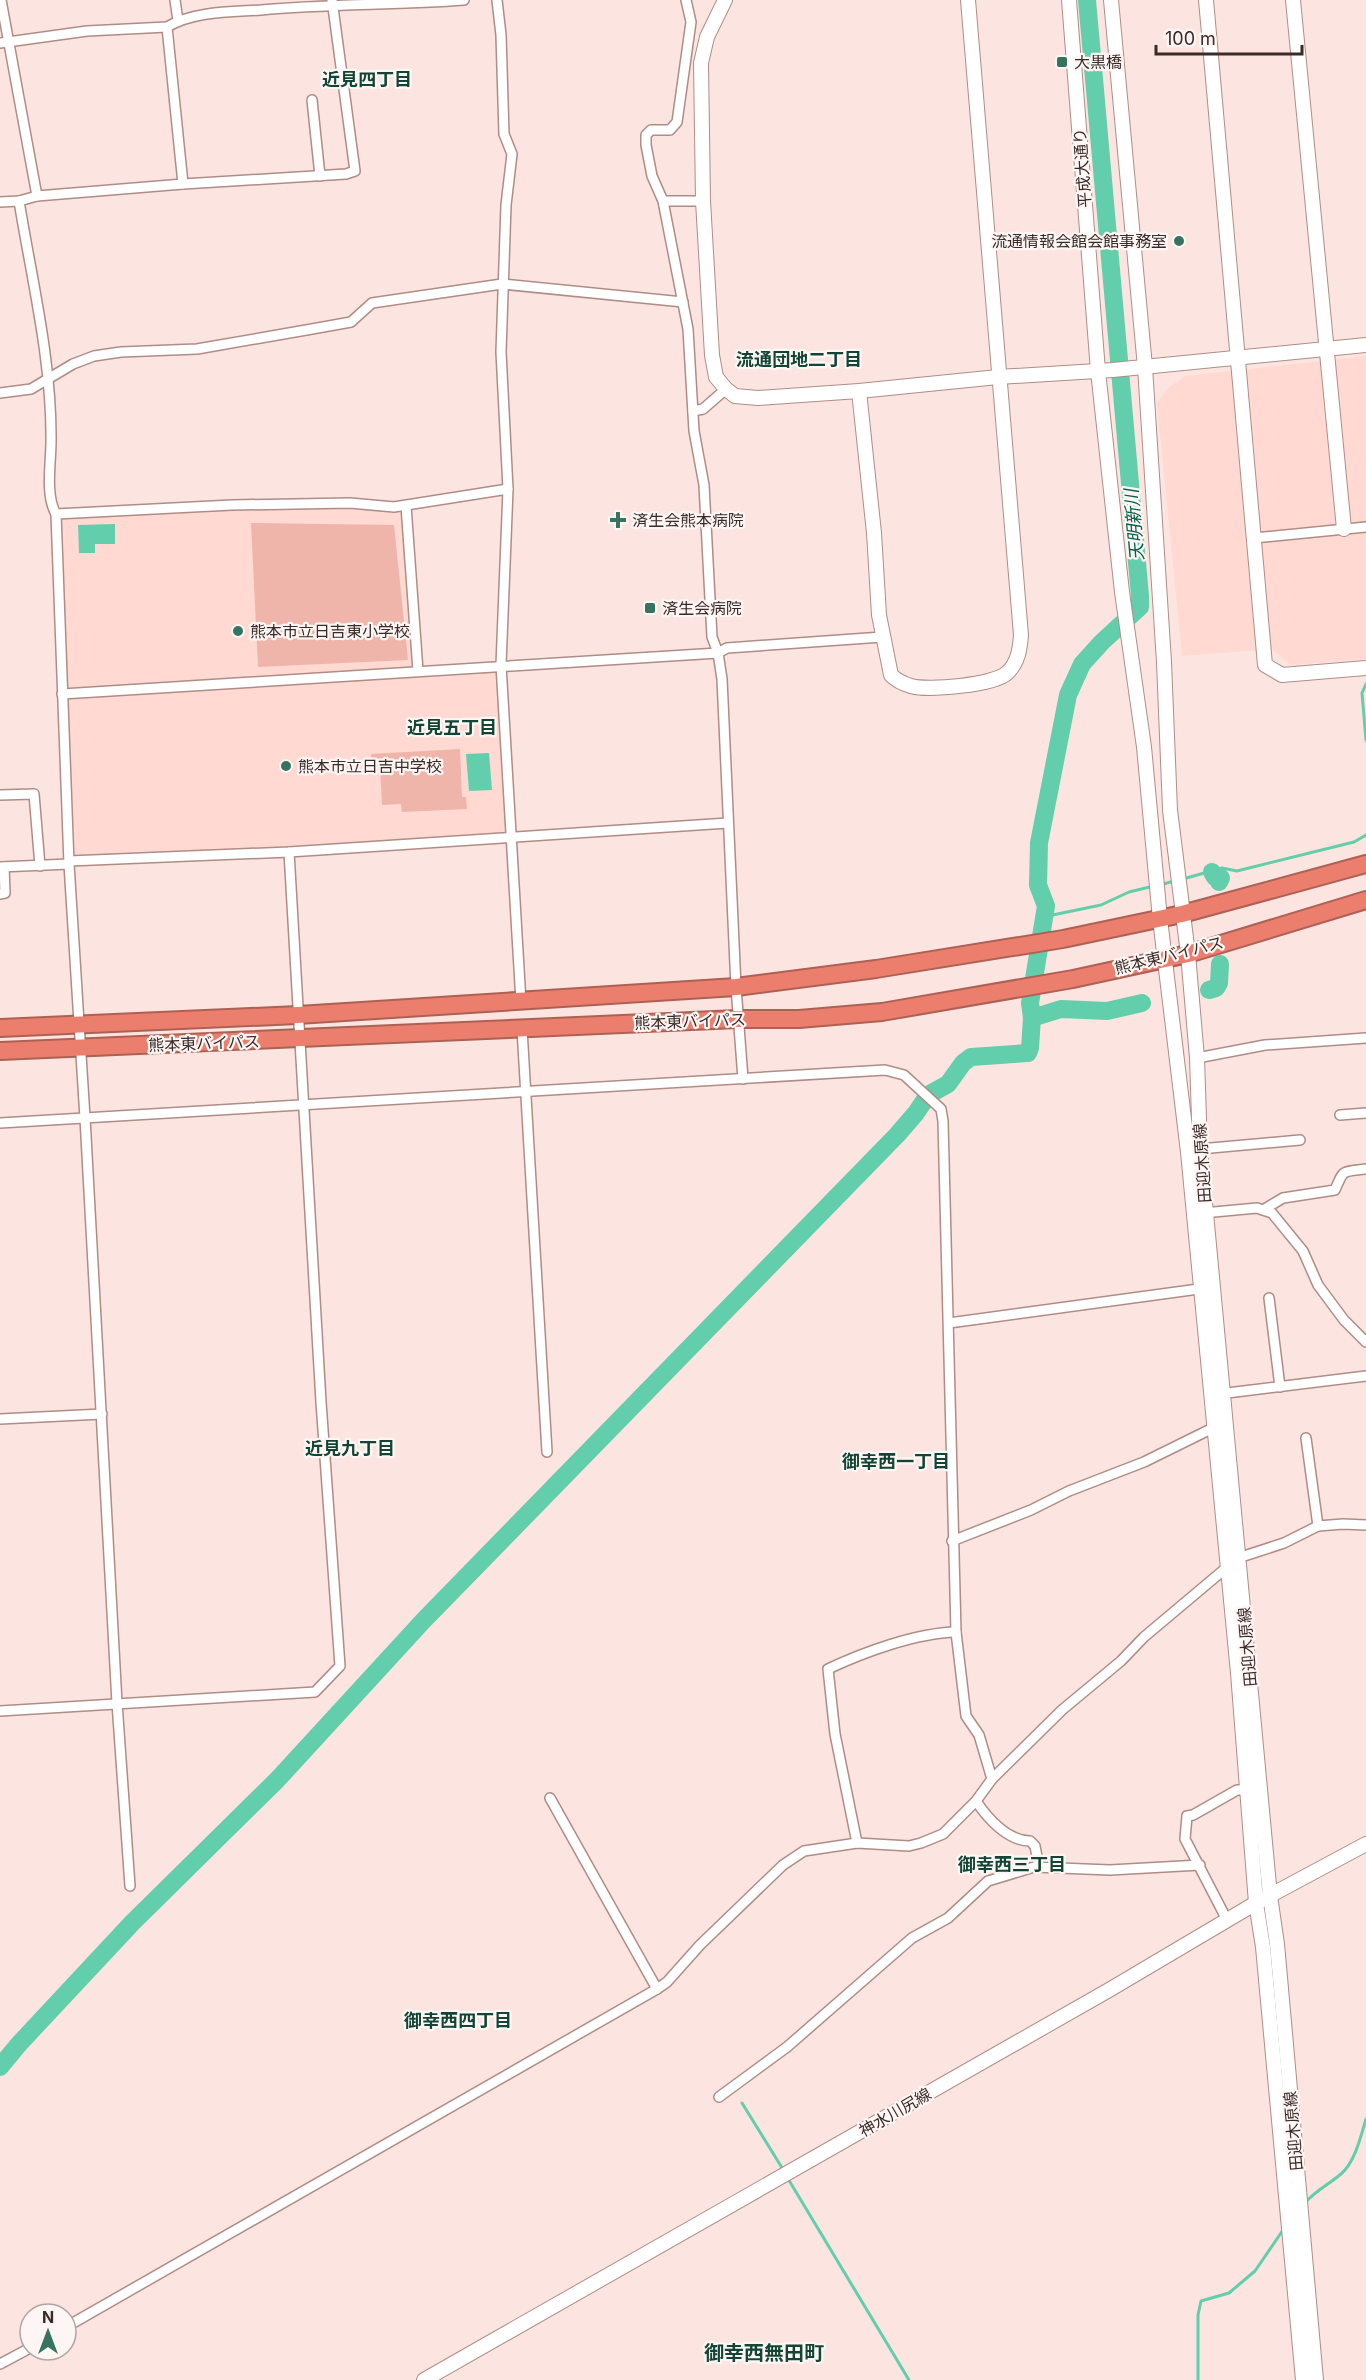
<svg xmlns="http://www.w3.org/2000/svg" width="1366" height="2380" font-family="Inter,'Noto Sans JP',sans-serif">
  <rect width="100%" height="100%" fill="#fce5e0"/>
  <g fill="#ffd9d2">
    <path d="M1366,356v303l-75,6 -19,-16 -90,7 -25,-253 12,-16 17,-11z"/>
    <path d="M232,505l174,1 12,164 83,-5 11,173 -443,23 -13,-347z"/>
  </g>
  <g fill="#f0b5aa">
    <path d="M251,523l143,2 14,135 -150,7z"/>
    <path d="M460,749l2,48h4l1,12 -65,3 -1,-8 -19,1 -2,-39 -8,-3 -1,-9z"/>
  </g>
  <g fill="#62ceab">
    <path d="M115,524v20h-20v9h-16l-1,-28z"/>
    <path d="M489,753l3,37 -23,1 -3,-37z"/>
  </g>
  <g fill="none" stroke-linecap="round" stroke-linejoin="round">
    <g stroke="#62ceab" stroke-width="3">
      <path d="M1366,684l-4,9 4,47"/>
      <path d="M1183,879l39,-11 15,3 117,-29 12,-7"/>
      <path d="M1160,885l14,-4"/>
      <path d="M1043,917l58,-12 28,-13 25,-6"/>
      <path d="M742,2103l42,68"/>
      <path d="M787,2177l122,203"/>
      <path d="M1304,2204c11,-13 24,-19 37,-30 14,-12 20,-38 25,-55"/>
      <path d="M1198,2380v-65l3,-14 28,-8 26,-22 28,-41"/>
    </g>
    <g stroke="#62ceab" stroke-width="18">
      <path d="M1212,872l3,5 6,1 -2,4"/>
      <path d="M1209,990l7,-2 3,-5 1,-19"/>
      <path d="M1032,1018l-2,-15 16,-97 -8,-21 1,-42 29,-148 14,-31 20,-22 38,-35v-11l-53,-596"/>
      <path d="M0,2067l19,-23 113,-121 145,-143 146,-159 474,-486 19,-22 12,-18 20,-11 15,-21 8,-6 57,-4 2,-5 2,-30 29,-9 46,2 35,-8"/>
    </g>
    <defs>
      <g id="street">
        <path d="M1,0l36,196"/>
        <path d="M175,0l3,21"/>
        <path d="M497,0l4,35 3,99 8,20 -6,51 -5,147 7,137 -7,176 20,337"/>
        <path d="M686,0l5,22 -14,100 -7,8h-19l-5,5v10l6,31 11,25 25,128 6,102 10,54 8,152 6,16 4,26 14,308 7,92"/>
        <path d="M167,27l16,157"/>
        <path d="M0,43l87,-12 80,-4c27,-16 63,-15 94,-17 67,-6 135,-5 203,-10"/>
        <path d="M312,100l8,76"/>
        <path d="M19,201c13,80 33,160 32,241 0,21 -6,53 5,72l13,350 16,254 32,585 13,183"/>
        <path d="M663,201h40"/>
        <path d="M0,202l19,-1 18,-5 146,-12 163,-10 9,-3 -23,-171"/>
        <path d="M0,393l31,-4 42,-25 21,-8 27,-4 76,-3 115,-20 39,-7 21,-19 130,-19 181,18"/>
        <path d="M693,411l10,-2 23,-20"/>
        <path d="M406,506l12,165"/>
        <path d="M56,514l176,-9 118,-2 44,4 114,-18"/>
        <path d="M1254,538l112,-11"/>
        <path d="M62,694l656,-41 9,-5 155,-11"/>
        <path d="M0,795l34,-1 6,72"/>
        <path d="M69,861l220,-9 439,-29"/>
        <path d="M0,867l69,-3"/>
        <path d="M0,894l5,-1 -1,-26"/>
        <path d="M522,1029l25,423"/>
        <path d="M1197,1058l68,-13 101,-7"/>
        <path d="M1340,1115l26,-2"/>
        <path d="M0,1123l885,-53 19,5 37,34 2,12 13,511 10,84 13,19 13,44"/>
        <path d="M1200,1149l100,-9"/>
        <path d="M1263,1210l20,-12 52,-8c9,-21 6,-18 31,-21"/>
        <path d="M1203,1213l54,-5 15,5 31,38 15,34 26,35 22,22"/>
        <path d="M1269,1298l11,89"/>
        <path d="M949,1323l257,-35"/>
        <path d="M1219,1394l147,-18"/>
        <path d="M0,1419l102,-5"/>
        <path d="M1306,1438l12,88"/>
        <path d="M952,1541l79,-31 38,-19 75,-29 73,-36"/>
        <path d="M0,1711l315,-19 25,-26 -19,-264 -32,-550"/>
        <path d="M550,1798l107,191"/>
        <path d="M976,1801c12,18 32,40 54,40l5,5 4,21"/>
        <path d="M857,1843l-22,-109 -7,-65c36,-17 88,-36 128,-37"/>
        <path d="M1227,1920l-42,-81 2,-23 6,-1 44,-25h10"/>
        <path d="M719,2097l68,-50 125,-109 36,-20 40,-37 46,-14 76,3 90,-5"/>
        <path d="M66,2327l591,-338 10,-7 33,-37 83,-80 21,-14 53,-8 52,3 12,-3 22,-9 33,-33 16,-22 70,-69 59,-49 23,-24 94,-79 46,-15 34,-17 25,-2 23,1"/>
        <path d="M0,2364l30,-16"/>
      </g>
      <g id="secondary">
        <path d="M725,0l-18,37 -6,26 2,138 9,154 4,22 10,12 9,7 23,2 101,-7 139,-14 115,-7 253,-25"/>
        <path d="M1069,0l29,371 24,221 22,155 16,172 28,233 50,521 18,230 7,44 40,433"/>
        <path d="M1111,0l34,367 19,295 6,148 18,144 9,104 3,91 70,747 7,48 39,436"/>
        <path d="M1206,0l59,665 17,10 84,-7"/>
        <path d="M1293,0l51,529"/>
        <path d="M859,391l15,142 5,82 12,60c5,5 13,9 20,11 17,5 83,-1 96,-13 11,-10 13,-24 14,-38l-53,-635"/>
        <path d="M424,2380l685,-390 147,-87 110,-59"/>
      </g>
      <g id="highway">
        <path d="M0,1028l298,-13 438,-28 140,-18 187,-30 119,-25 184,-50"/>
        <path d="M0,1051l738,-32h61l83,-7 191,-33 115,-25 178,-54"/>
      </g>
    </defs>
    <use href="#street" stroke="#b08c86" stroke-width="12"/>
    <use href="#secondary" stroke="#b08c86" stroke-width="16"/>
    <use href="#highway" stroke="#ad6155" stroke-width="20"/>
    <use href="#street" stroke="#fff" stroke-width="9"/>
    <use href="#secondary" stroke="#fff" stroke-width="14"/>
    <use href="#highway" stroke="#eb7e6d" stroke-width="16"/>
  </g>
  <g fill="#37745f" stroke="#fef6f4" stroke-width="2">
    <rect x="1056" y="56" width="12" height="12" rx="3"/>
    <circle cx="1179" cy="241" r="6"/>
    <path d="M615 511h6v6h6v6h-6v6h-6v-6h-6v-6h6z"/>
    <rect x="644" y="602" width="12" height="12" rx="3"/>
    <circle cx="238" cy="631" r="6"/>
    <circle cx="286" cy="766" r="6"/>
  </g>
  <g text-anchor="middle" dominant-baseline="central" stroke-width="4.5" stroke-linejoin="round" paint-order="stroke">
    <g font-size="16" fill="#3a2b29" stroke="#fef6f4" text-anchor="start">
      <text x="1074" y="62">大黒橋</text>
      <text x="1167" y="241" text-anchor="end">流通情報会館会館事務室</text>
      <text x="632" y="520">済生会熊本病院</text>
      <text x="662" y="608">済生会病院</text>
      <text x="250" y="631">熊本市立日吉東小学校</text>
      <text x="298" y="766">熊本市立日吉中学校</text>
    </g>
    <g font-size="16" fill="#3a2b29" stroke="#fef6f4">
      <text transform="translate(1082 168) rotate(-94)">平成大通り</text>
      <text transform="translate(1169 955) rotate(-14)">熊本東バイパス</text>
      <text transform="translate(690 1021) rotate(-2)">熊本東バイパス</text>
      <text transform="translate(204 1043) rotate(-2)">熊本東バイパス</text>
      <text transform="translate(1202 1163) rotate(-94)">田迎木原線</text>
      <text transform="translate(1247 1647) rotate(-95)">田迎木原線</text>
      <text transform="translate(895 2112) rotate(-30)">神水川尻線</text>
      <text transform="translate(1293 2131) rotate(-95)">田迎木原線</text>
    </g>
    <g font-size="18" font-weight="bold" fill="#124535" stroke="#fef6f4">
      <text x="367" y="79">近見四丁目</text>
      <text x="799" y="359">流通団地二丁目</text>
      <text x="452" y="727">近見五丁目</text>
      <text x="350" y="1448">近見九丁目</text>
      <text x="896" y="1461">御幸西一丁目</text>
      <text x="1012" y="1864">御幸西三丁目</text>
      <text x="458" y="2020">御幸西四丁目</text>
    </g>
    <g font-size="18" font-style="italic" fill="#04614a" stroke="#fef6f4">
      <text transform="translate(1134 525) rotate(-95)">天明新川</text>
    </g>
    <g font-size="20" font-weight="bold" fill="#124535" stroke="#fef6f4">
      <text x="764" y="2353">御幸西無田町</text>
    </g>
  </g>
  <g transform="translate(48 2332)"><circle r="28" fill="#fef6f4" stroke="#b0a5a3" stroke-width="1.5"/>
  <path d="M0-4.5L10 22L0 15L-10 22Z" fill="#37745f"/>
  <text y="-9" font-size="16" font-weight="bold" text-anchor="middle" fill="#3a2b29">N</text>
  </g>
  <path d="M1156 45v9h146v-9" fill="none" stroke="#3a2b29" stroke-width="3"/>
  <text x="1165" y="45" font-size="18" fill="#3a2b29" stroke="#fef6f4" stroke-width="4.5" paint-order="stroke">100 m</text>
</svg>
